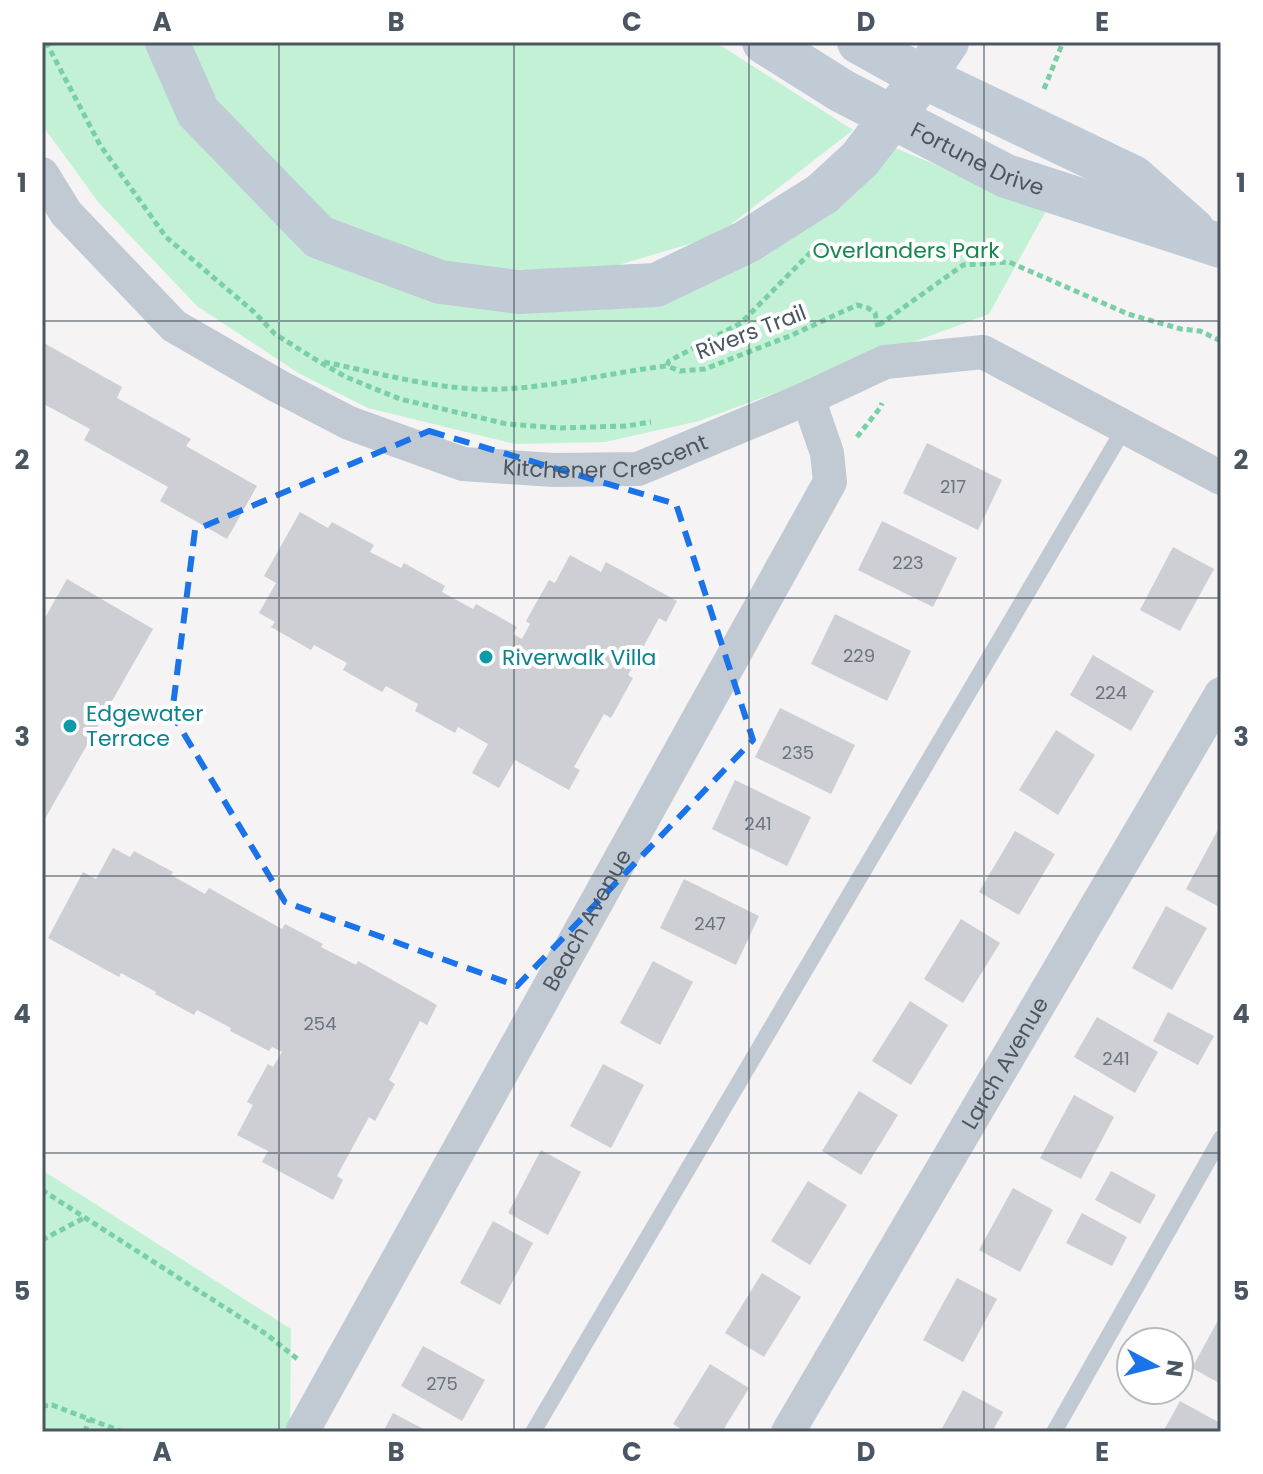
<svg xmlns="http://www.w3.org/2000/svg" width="1263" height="1474" font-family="Poppins,sans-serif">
  <rect width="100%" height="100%" fill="#f5f3f3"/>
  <g fill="#c3f1d5">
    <path d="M42,42h111l158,208 353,45 229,-148 153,64 -57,103 -290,107 -94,21 -90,2 -147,-36 -68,-34 -103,-68 -98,-103 -57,-78z"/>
    <path d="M179,42h536l138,88 -137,106 -128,38 -152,-10 -107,-39 -123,-125z"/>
    <path d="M42,1170l249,159 -1,96 -3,7h-245z"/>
  </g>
  <g fill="#cdcfd5">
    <path d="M44,343l78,44 -5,11 74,41 -5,7 71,40 -30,53 -67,-38 8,-14 -84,-47 6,-11 -48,-26v-57z"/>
    <path d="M927,443l75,37 -24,50 -75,-37z"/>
    <path d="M300,512l28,16 4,-6 42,23 -4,7 31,16 3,-5 41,23 -3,6 31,17 3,-5 41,23 -4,7 9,5 8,-15 -4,-3 23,-41 6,3 15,-28 31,17 5,-10 71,39 -11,21 -7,-4 -31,57 5,3 -22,40 -7,-4 -30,53 6,3 -11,20 -54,-30 -16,28 -27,-15 16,-29 -30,-17 -3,6 -40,-22 3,-7 -32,-18 -4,6 -39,-22 4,-7 -33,-18 -3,5 -40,-23 4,-5 -16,-9 17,-30 -12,-7z"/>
    <path d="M882,521l75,37 -24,49 -75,-37z"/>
    <path d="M1173,547l41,22 -34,62 -40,-21z"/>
    <path d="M67,579l86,50 -111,195v-201z"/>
    <path d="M835,614l76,37 -24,50 -76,-37z"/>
    <path d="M1093,655l61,36 -23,40 -61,-36z"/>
    <path d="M780,708l75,37 -24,49 -76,-37z"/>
    <path d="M1056,730l39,25 -37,60 -39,-25z"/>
    <path d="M735,780l76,37 -24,49 -75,-37z"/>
    <path d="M1221,824v84l-35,-19z"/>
    <path d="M1015,831l40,23 -36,61 -40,-23z"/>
    <path d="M113,848l17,9 4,-6 39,21 -2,3 34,19 4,-6 73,41 3,-5 38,20 -2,3 35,18 2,-4 79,44 -10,20 -7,-4 -31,59 6,4 -20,37 -6,-4 -32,59 6,4 -10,20 -71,-38 6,-11 -31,-16 16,-30 -6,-3 21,-38 5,3 9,-15 -10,-5 -3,4 -39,-20 1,-3 -34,-18 -3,5 -39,-21 1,-2 -35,-19 -2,4 -71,-39 35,-66 13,7z"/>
    <path d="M684,879l75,37 -23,49 -76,-37z"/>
    <path d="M1166,906l41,22 -35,62 -40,-22z"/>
    <path d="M961,919l39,24 -37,60 -39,-24z"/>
    <path d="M653,961l40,21 -33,63 -40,-22z"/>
    <path d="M910,1001l38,24 -37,60 -39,-24z"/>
    <path d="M1168,1012l46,24 -16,29 -45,-24z"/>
    <path d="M1097,1017l61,35 -23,41 -61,-36z"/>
    <path d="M603,1064l41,21 -33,63 -41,-22z"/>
    <path d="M859,1091l39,24 -37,60 -39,-24z"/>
    <path d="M1074,1095l40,22 -33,62 -41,-21z"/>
    <path d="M541,1150l40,22 -33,63 -40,-22z"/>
    <path d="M1111,1171l45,24 -16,29 -45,-24z"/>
    <path d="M808,1181l39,24 -37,60 -39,-24z"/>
    <path d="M1013,1188l40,22 -33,62 -41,-22z"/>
    <path d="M1082,1213l45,24 -15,29 -46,-23z"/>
    <path d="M493,1221l40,22 -33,62 -40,-22z"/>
    <path d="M762,1273l39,24 -37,60 -39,-24z"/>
    <path d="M957,1278l40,21 -34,63 -40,-22z"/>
    <path d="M1221,1315v69l-29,-16z"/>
    <path d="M423,1346l62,34 -23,41 -61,-35z"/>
    <path d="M710,1364l39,24 -27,44h-36l-13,-8z"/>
    <path d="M963,1390l40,22 -11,20h-52z"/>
    <path d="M1180,1401l40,22 -5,9h-52z"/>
    <path d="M393,1413l36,19h-46z"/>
  </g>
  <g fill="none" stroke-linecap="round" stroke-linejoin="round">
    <g stroke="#7ad0a6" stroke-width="5" stroke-dasharray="6 4" stroke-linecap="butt">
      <path d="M46,42l54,103 66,92 88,75 21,22 43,27 28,16 54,22 107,25 54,4 65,-2 25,-4"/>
      <path d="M1044,89l19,-47"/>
      <path d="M811,252l-70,71 -72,38 -2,5 13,5 25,-2 87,-34 65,-30 11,3 7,5 3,14"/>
      <path d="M879,325l84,-60 46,-3 119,52 53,15 19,2 21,10"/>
      <path d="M324,362c55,11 121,30 177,27 56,-2 111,-17 166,-23"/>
      <path d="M857,437l23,-29 2,-5"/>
      <path d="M42,1190l224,144 34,27"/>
      <path d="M42,1240l42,-22"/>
      <path d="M42,1406l10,-1 71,27"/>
      <path d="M85,1432l4,-13"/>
    </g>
    <g stroke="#c1cad2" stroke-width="16">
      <path d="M533,1432l592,-1005"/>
      <path d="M1054,1432l167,-294"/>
    </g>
    <g stroke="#c1cad2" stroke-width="34">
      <path id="s1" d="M42,174l24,39 108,113 104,60 71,37 114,41 91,6 84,-1 170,-71 77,-36 98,-10 238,126"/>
      <path id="s2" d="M302,1432l528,-950 -3,-29 -19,-55"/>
      <path id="s3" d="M788,1432l433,-738"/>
    </g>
    <g stroke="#c1cbd6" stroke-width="44">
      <path d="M167,42l31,70 121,125 121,45 79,10 137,-7 90,-43 76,-48"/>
      <path id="s4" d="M764,42l78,49 164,85 215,70"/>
      <path d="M859,42l52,29 222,106 60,53"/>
    </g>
    <path stroke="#c1cbd6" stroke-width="44" d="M822,194l38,-35 66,-86 21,-31"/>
  </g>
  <path fill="none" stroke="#1a73e8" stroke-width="6" stroke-dasharray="16 10" stroke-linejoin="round" d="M429,431l247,73 77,236 -236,246 -232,-84 -113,-188 23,-184z"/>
  <path fill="none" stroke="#4a5661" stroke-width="2" stroke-opacity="0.55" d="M279,42v1390M514,42v1390M749,42v1390M984,42v1390M42,321h1179M42,598h1179M42,876h1179M42,1153h1179"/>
  <g fill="#0f9aa8" stroke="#fff" stroke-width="3">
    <circle cx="486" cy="657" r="8"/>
    <circle cx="70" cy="726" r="8"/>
  </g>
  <g text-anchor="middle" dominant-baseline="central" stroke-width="8" stroke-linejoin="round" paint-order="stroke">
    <g font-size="18" fill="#6b747e">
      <text x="953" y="486">217</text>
      <text x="908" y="562">223</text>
      <text x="859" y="655">229</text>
      <text x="1111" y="692">224</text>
      <text x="798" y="752">235</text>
      <text x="758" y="823">241</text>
      <text x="710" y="923">247</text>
      <text x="320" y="1023">254</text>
      <text x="1116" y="1058">241</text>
      <text x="442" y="1383">275</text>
    </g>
    <g font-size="22" fill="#4a5661" stroke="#fff">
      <text stroke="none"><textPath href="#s4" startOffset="244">Fortune Drive</textPath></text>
      <text transform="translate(751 332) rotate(-21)">Rivers Trail</text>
      <text stroke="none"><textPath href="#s1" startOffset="668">Kitchener Crescent</textPath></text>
      <text stroke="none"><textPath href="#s2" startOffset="586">Beach Avenue</textPath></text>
      <text stroke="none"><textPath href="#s3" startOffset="428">Larch Avenue</textPath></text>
    </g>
    <g font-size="22" fill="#17864f" stroke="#fff">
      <text x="906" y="250">Overlanders Park</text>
    </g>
    <g font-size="22" fill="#0d838f" stroke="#fff" text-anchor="start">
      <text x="502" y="657">Riverwalk Villa</text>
      <text x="86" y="713">Edgewater<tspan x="86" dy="25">Terrace</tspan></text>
    </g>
  </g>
  <rect width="1263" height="1474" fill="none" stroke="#ffffff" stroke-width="88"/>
  <g transform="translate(1155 1366) rotate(97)"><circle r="38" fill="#ffffff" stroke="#b7bbc0" stroke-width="2"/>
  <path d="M0-6L14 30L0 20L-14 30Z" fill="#1a73e8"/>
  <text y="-12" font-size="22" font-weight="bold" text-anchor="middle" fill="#4a5661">N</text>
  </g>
  <rect x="44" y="44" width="1175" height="1386" fill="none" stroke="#4a5661" stroke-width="3"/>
  <g font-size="26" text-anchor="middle" font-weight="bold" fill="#4a5661">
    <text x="162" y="31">A</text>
    <text x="396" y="31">B</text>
    <text x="632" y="31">C</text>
    <text x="866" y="31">D</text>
    <text x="1102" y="31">E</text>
    <text x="22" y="192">1</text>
    <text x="1241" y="192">1</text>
    <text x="22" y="469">2</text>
    <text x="1241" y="469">2</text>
    <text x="22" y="746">3</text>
    <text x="1241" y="746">3</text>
    <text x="22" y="1023">4</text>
    <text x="1241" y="1023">4</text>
    <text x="22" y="1300">5</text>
    <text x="1241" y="1300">5</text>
    <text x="162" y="1461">A</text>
    <text x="396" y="1461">B</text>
    <text x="632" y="1461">C</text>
    <text x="866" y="1461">D</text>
    <text x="1102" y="1461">E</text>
  </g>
</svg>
